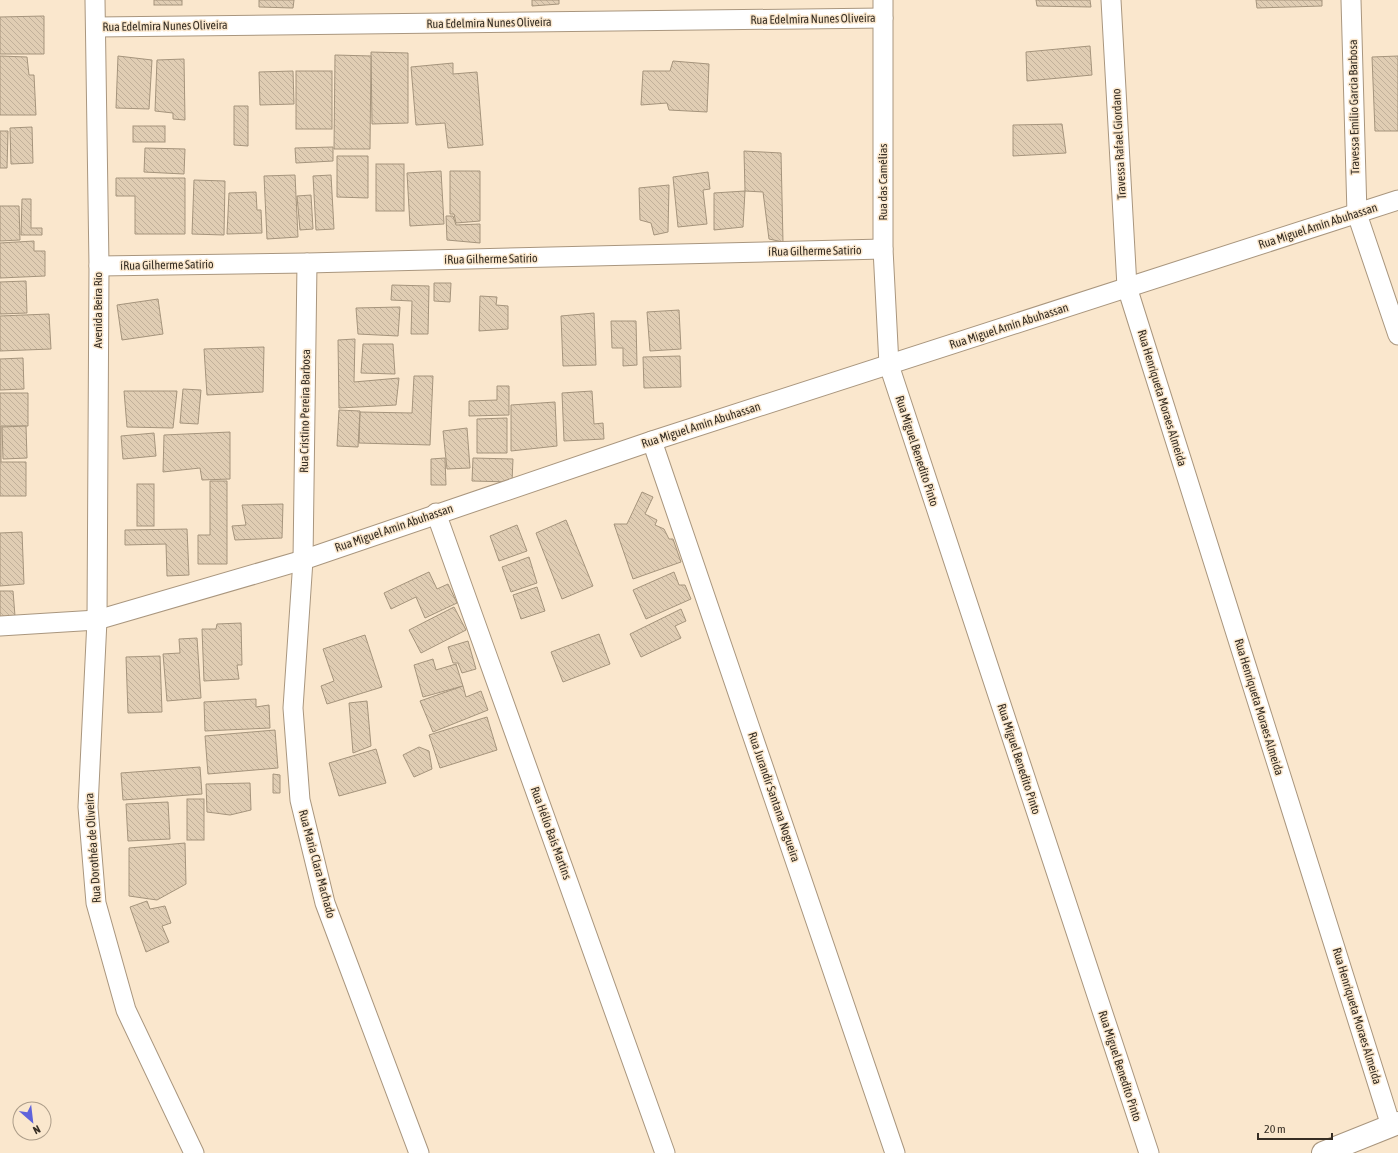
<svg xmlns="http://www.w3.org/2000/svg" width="1398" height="1153" font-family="'Asap Condensed',sans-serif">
  <defs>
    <pattern id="building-back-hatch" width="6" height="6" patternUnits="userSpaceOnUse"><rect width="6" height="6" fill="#e0cdb3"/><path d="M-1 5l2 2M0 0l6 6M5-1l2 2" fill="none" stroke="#c1b09a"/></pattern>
  </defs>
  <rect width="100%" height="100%" fill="#fae7cd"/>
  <g fill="url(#building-back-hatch)" stroke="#a5947c">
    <rect x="154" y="0" width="28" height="5"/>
    <path d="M259,0h35l-1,8 -34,-1z"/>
    <path d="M532,0h27v4l-27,2z"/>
    <path d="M1036,0h54l1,7 -54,-1z"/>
    <path d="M1256,0h66v6l-65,2z"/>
    <path d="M44,16v38h-44v-37z"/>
    <path d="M1090,46l2,29 -65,6 -1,-29z"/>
    <path d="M371,52l37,1v70l-36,1z"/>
    <path d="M335,55l36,1 -1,93h-36z"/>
    <path d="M0,56l27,1 2,18h5l2,40h-36z"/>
    <path d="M118,56l34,4 -3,49 -33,-1z"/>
    <path d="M1398,56v75h-23l-3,-74z"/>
    <path d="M184,59l1,61 -12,-1v-6l-18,-2 2,-51z"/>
    <path d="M673,61l36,3 -2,48 -38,-2 -2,-7 -26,2 2,-34h27z"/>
    <path d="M453,63v11l24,-2 6,73 -35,3 -3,-25 -29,2 -5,-58z"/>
    <path d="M293,71l1,33 -34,1 -1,-33z"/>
    <rect x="296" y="71" width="36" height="58"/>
    <path d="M234,106h14v40l-14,-1z"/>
    <path d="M1062,124l4,29 -53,3v-31z"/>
    <rect x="133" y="126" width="32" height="16"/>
    <path d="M32,127l1,36 -22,1 -1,-36z"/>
    <path d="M0,131h8l-1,37h-7z"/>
    <path d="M333,147v14l-37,2 -1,-15z"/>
    <path d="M145,148l40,1 -1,25 -40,-2z"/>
    <path d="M744,151l37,2 2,89 -14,-3 -6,-47 -18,-1z"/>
    <path d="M337,156h31v42l-31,-1z"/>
    <rect x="376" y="164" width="28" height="47"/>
    <path d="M441,171l3,53 -34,2 -3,-53z"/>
    <path d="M450,171h30v50l-24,2 -2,-9h-4z"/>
    <path d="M708,172l2,17 -7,1 4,34 -29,3 -5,-50z"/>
    <path d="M295,175l3,62 -31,2 -3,-63z"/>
    <path d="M331,175l3,54 -18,1 -3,-54z"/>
    <path d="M116,178h69v56h-50v-38h-19z"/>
    <path d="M194,180l31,1 -1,54 -32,-1z"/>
    <path d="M669,185l-1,47 -14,3 -3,-12 -11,-3 -1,-32z"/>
    <path d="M745,191l-2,36 -29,3v-37z"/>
    <path d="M256,192l1,18h4l1,23 -35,1 2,-41z"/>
    <path d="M311,195l2,34 -13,1 -3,-34z"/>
    <path d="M22,199h9v29h11v7h-21z"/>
    <path d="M0,206h19l1,34 -20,1z"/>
    <path d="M446,216h7l3,9 24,-1v19l-33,-3z"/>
    <path d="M34,241v10h11v25l-45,2v-35z"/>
    <path d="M26,281l1,32 -27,1v-32z"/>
    <path d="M434,283h17l-1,19 -16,-1z"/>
    <path d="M392,285l37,1 -1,48h-17l1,-33 -21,-1z"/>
    <path d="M480,296l17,1 -1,8 12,1v23l-29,2z"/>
    <path d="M158,299l5,35 -41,6 -5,-35z"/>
    <path d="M400,307l-2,29 -40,-2 -2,-26z"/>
    <path d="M679,310l2,39 -31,2 -3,-39z"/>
    <path d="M594,313l2,52 -33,1 -2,-50z"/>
    <path d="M49,314l2,35 -51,2v-35z"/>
    <path d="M611,321h25l1,44 -14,1v-18h-11z"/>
    <path d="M355,339l-1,43 45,-4 -3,27 -57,3 -1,-68z"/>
    <path d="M363,344h30l2,30 -34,-1z"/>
    <path d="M264,347l-1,45 -56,3 -3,-46z"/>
    <path d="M680,356l1,31 -37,1 -1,-31z"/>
    <path d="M23,358l1,31 -24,1v-31z"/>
    <path d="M414,376h19l-3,69 -71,-2 1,-31 52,1z"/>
    <path d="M497,386h12v29l-40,1v-15l28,-1z"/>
    <path d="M183,389l18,1 -3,34 -18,-1z"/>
    <path d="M124,391h53l-4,37 -46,-1z"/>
    <path d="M592,391l2,33 9,-1 1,16 -40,2 -2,-48z"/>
    <path d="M0,393h28v33h-27v36h25v34h-26z"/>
    <path d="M555,402l2,44 -46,5v-46z"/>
    <path d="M339,410l21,1 -2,36 -21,-1z"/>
    <path d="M507,418v35h-30v-34z"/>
    <path d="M26,426l1,32 -24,1 -1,-32z"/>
    <path d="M467,428l3,40 -23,1 -4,-38z"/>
    <path d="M230,432v47l-28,1 -2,-12 -37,4 1,-37z"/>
    <path d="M154,433l2,23 -33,3 -2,-23z"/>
    <path d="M445,458l1,27h-15v-26z"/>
    <path d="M473,458l40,1 -1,23 -40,-1z"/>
    <path d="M210,481h17v83h-29v-29h12z"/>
    <rect x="137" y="484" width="17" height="42"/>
    <path d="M642,492l11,5 -8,17 12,6 -2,5 9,4 5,10h4l8,23 -48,17 -19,-55h13z"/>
    <path d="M283,504l-1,34 -47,2 -3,-14 14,-1 -4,-20z"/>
    <path d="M566,520l27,66 -31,13 -26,-66z"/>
    <path d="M517,525l10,26 -28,10 -9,-25z"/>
    <path d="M187,529l2,46 -22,1 -1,-32 -41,1v-15z"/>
    <path d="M22,532l2,52 -24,2v-53z"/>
    <path d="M529,557l8,26 -26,9 -9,-25z"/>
    <path d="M429,572l8,17 11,-5 9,19 -32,15 -9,-21 -25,12 -7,-16z"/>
    <path d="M674,572l5,13h6l6,14 -45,20 -13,-29z"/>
    <path d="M537,587l8,24 -24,8 -8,-24z"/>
    <path d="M0,591h13l2,25 -15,1z"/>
    <path d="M454,607l12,23 -45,23 -12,-23z"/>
    <path d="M681,609l5,12 -11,5 6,12 -40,19 -11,-23z"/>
    <path d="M241,623l1,42h-5l2,14 -35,2 -2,-52h14l1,-5z"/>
    <path d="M599,634l11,30 -47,18 -12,-30z"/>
    <path d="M365,635l17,52 -55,17 -6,-18 13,-5 -11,-32z"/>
    <path d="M197,638l4,60 -34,3 -4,-47 17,-1 -1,-14z"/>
    <path d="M468,641l8,28 -14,4 -4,-10h-5l-5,-16z"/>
    <path d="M160,656l2,56 -34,1 -2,-56z"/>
    <path d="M433,659l3,11 20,-6 7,22 -40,11 -9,-32z"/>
    <path d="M463,686l3,11 15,-6 7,19 -55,22 -13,-31z"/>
    <path d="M256,699v8l13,-2 1,23 -65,3 -1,-29z"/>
    <path d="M367,701l4,45 -18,7 -4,-50z"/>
    <path d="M487,717l10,33 -57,18 -11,-33z"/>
    <path d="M275,730l3,38 -70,6 -3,-38z"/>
    <path d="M419,747l10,4 3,18 -18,8 -11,-22z"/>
    <path d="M376,749l10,34 -47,13 -10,-33z"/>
    <path d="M200,767l2,27 -79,6 -2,-27z"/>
    <path d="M273,774l7,1v18h-7z"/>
    <path d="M250,783l1,27 -21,5 -23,-3 -1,-28z"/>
    <rect x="187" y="799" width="17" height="41"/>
    <path d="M168,802l2,37 -42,2 -2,-37z"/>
    <path d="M185,843l1,41 -29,16 -28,-4v-48z"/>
    <path d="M147,901l3,8 15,-3 6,17 -9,3 7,16 -23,10 -16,-45z"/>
  </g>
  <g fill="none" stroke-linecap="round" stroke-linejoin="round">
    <defs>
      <g id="street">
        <path d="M95,0l4,266 -2,354 -9,187 8,96 30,107 68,143"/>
        <path d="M883,0v249l6,116 260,788"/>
        <path d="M1111,0l16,287 264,839"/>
        <path d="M1351,0l6,214 41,121"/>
        <path d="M96,27l787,-9"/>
        <path d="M307,263l-4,297 -10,148 7,92 25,103 94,250"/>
        <path d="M99,266l208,-3 576,-14"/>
        <path d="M652,441l243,712"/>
        <path d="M436,513l229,640"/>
        <path d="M0,626l97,-6 206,-60 349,-119 746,-241"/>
      </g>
      <path id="secondary" d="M1323,1153l75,-30"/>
    </defs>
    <use href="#street" stroke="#a9967e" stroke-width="21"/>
    <use href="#secondary" stroke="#a9967e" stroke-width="24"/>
    <use href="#street" stroke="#fff" stroke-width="19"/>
    <use href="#secondary" stroke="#fff" stroke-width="22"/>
  </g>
  <g text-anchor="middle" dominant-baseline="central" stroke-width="3" stroke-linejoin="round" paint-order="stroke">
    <g font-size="12" fill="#362e24" stroke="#fae7cd">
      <text transform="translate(813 19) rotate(-1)">Rua Edelmira Nunes Oliveira</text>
      <text transform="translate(489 23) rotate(-1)">Rua Edelmira Nunes Oliveira</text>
      <text transform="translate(165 26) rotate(-1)">Rua Edelmira Nunes Oliveira</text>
      <text transform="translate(1354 107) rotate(-91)">Travessa Emílio Garcia Barbosa</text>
      <text transform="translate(1119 144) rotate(-93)">Travessa Rafael Giordano</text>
      <text transform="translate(883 182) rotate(-90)">Rua das Camélias</text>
      <text transform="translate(1318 226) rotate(-18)">Rua Miguel Amin Abuhassan</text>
      <text transform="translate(815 251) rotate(-1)">íRua Gilherme Satirio</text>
      <text transform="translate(491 259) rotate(-1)">íRua Gilherme Satirio</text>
      <text transform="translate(167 265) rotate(-1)">íRua Gilherme Satirio</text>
      <text transform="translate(98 310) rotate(-90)">Avenida Beira Rio</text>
      <text transform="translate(1009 326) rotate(-18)">Rua Miguel Amin Abuhassan</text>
      <text transform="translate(1162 398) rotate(73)">Rua Henriqueta Moraes Almeida</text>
      <text transform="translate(305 411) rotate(-89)">Rua Cristino Pereira Barbosa</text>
      <text transform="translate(701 425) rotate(-18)">Rua Miguel Amin Abuhassan</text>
      <text transform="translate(917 451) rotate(72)">Rua Miguel Benedito Pinto</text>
      <text transform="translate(394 528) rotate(-19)">Rua Miguel Amin Abuhassan</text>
      <text transform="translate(1259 707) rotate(73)">Rua Henriqueta Moraes Almeida</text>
      <text transform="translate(1019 759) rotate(72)">Rua Miguel Benedito Pinto</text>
      <text transform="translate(774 797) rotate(71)">Rua Jurandir Santana Nogueira</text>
      <text transform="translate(551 833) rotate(70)">Rua Hélio Baís Martins</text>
      <text transform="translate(93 848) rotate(-94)">Rua Dorothéa de Oliveira</text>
      <text transform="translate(317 864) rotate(75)">Rua Maria Clara Machado</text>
      <text transform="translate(1357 1016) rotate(73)">Rua Henriqueta Moraes Almeida</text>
      <text transform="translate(1120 1066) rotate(72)">Rua Miguel Benedito Pinto</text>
    </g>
  </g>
  <g transform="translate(32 1121) rotate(152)"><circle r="19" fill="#fae7cd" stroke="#ac9d89"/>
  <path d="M0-3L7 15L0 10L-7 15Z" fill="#5f63db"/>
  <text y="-6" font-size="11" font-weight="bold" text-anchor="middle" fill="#362e24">N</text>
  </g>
  <path d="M1258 1133v6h74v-6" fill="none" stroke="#362e24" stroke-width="2"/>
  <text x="1264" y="1133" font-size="12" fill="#362e24" stroke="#fae7cd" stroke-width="3" paint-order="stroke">20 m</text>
</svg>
